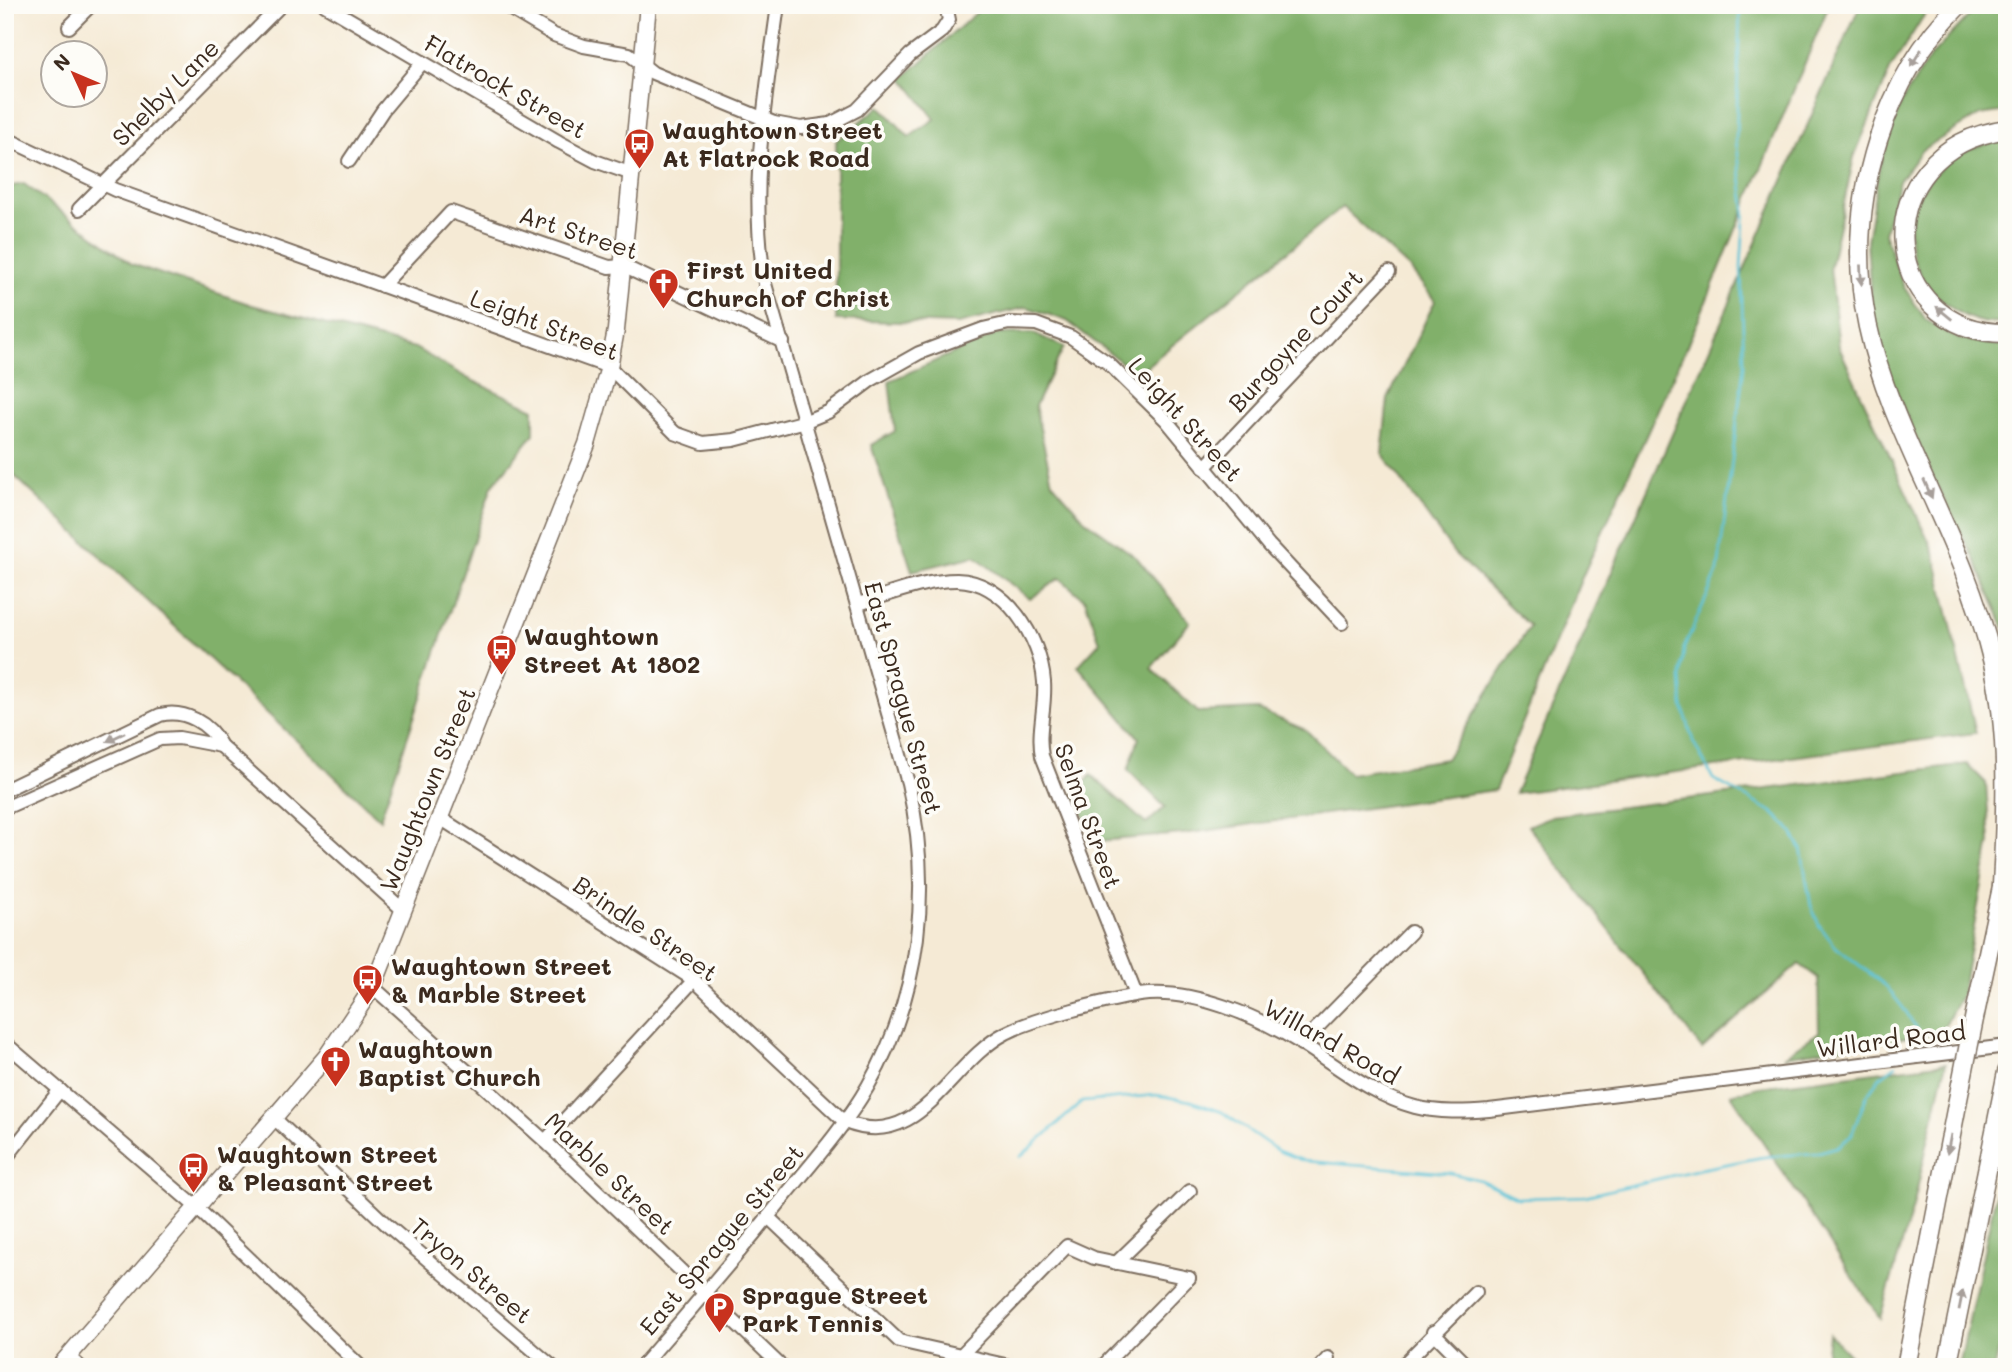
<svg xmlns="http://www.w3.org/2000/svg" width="2012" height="1372" font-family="Mali,sans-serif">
  <rect width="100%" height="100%" fill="#fdfcf7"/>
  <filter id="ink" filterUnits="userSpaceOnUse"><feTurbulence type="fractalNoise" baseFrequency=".0143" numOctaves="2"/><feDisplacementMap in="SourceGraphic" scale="14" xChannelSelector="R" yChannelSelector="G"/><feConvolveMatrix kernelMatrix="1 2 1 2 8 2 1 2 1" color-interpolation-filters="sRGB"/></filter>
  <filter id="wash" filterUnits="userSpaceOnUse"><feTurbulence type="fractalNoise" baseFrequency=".00686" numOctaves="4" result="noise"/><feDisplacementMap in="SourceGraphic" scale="28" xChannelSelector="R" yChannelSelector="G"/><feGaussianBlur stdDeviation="1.57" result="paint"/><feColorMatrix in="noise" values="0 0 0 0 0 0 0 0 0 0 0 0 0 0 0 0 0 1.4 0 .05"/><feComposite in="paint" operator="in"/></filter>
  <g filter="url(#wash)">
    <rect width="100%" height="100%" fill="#f5ead5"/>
    <g fill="#81b06a" stroke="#5e6d44" stroke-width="2">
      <path d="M985,5h844l-131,316 -115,254 -88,215 -312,44 -85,7 -25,-45 18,-21 55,49 19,-17 -37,-37 11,-32 -61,-72 22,-24 -15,-42 -25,-22 -30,21 -55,-43 -63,15 -41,-126 24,-14 -6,-50 108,-47 35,-1 32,14 -29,59 17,76 33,38 52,38 53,64 -39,46 47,44 58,-3 50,21 44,44 96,-15 84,-133 -76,-73 -72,-100 6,-54 47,-98 -25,-32 -68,-62 -205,167 -70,-53 -40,-14 -69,17 -122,-4v-179l44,-35 29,31 26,-18 -32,-41z"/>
      <path d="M1860,5h74l-11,12 -33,53 -36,87 -24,110 9,80 95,205 42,181 -461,60z"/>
      <path d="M1979,5h28v106l-27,4 -58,35 -23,31 -15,52 20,54 22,33 33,19 37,6 11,-1v289l-32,-73 -42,-82 -48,-112 -13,-51 -5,-74 12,-73 23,-67 28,-44z"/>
      <path d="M2007,141v182c-24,3 -46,-6 -64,-22 -70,-59 -21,-156 64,-160z"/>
      <path d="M24,184l108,80 120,41 163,43 54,31 65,30v25l-42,52 -112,333 -375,-352v-280z"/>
      <path d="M1967,764l19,19 4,59 -29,154 -20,36 -157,24 35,-24 -1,-54 -19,-14 -97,85 -174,-223 23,-10z"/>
      <path d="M1946,1063l-33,144 -33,111 -149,-224 28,-7z"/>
      <path d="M2007,1142v170l-12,55h-36z"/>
      <path d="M1829,1334l32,33h-36z"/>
    </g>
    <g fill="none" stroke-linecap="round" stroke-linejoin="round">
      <g stroke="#5ac2d7" stroke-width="2.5">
        <path d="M1740,5l-4,135 9,66 -4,61 3,98 -26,206 -34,77 -3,29 2,29 10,35 20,38 59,33 17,16 12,20 10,58 8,19 17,22 50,39 21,27 22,39"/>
        <path d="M1020,1157l62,-55 74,-7 35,6 31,11 56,39 26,10 146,12 30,7 38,18 67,-2 115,-27 63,-12 52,-4 22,-6 14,-11 16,-41 13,-18 16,-12"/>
      </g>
    </g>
  </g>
  <g filter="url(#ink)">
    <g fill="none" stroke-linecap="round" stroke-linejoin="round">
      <defs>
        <g id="minor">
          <path d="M325,5l234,137 36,19 37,13"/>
          <path d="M504,5l50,30 30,11 45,8 24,19 121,50 27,5 29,-4 27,-14 53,-55 32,-24 7,-11 -3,-15"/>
          <path d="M69,27l22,-22"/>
          <path d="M5,138l110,52 494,177 66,66 28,10 31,-3 72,-19 22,-9 43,-32 48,-27 64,-24 26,-6 27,1 35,13 37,26 58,57 103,125 73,78"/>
          <path d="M349,161l34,-51 40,-48"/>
          <path d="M79,209l202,-204"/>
          <path d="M382,286l69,-74 158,55 14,-1 160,76"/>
          <path d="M1204,468l185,-196"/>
          <path d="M858,604c30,-9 67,-24 99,-24 48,1 84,58 87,102 2,25 -7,49 -2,74l94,239"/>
          <path d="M5,790l155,-75c24,-6 50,8 61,31l182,164"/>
          <path d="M5,808l155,-69 19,-1 42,8"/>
          <path d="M440,818l254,162 151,142c76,31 104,-60 161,-89 26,-14 102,-33 133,-38 53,-8 120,22 165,50 36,23 69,51 111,62 25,6 49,5 74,3l518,-64"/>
          <path d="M373,987l172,154 237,226"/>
          <path d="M5,1043l190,163 166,161"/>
          <path d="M1301,1044l110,-112"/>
          <path d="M274,1118l113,107 166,142"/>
          <path d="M545,1141l149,-161"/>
          <path d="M5,1159l55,-69"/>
          <path d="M768,1217l131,124 115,26"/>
          <path d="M1116,1263l74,-72"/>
          <path d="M1433,1332l35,35"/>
          <path d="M961,1355l106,-109 27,12 95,20"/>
          <path d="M68,1356l12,11"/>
          <path d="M641,1367c49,-56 97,-113 144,-171 29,-35 60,-70 83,-110 53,-93 64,-199 40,-303l-143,-499c-16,-97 0,-182 13,-279"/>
          <path d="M1102,1367l87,-89"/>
          <path d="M1320,1367l8,-9"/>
          <path d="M1401,1367l75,-75"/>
        </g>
        <path id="major" d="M59,1367l267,-310 47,-70 214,-543 22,-77 7,-37 32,-325"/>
        <g id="highway">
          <path d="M1959,5c-38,37 -65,85 -81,135 -67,210 69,330 114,519 18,74 14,150 10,226"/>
          <path d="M2007,129c-145,21 -131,205 0,204"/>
          <path d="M1975,1014l30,-141"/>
          <path d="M1906,1367l55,-283"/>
          <path d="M1947,1367l60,-295"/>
        </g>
      </defs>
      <use href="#minor" stroke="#7c6d5e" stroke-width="16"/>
      <use href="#major" stroke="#7c6d5e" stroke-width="19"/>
      <use href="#highway" stroke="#7c6d5e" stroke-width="21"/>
      <use href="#minor" stroke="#fff" stroke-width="12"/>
      <use href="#major" stroke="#fff" stroke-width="16"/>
      <use href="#highway" stroke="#fff" stroke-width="18"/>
      <defs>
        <path id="highway-bridge" d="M1961,1084l14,-70"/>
      </defs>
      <use href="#highway-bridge" stroke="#7c6d5e" stroke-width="21" stroke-linecap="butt"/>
      <use href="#highway-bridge" stroke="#fff" stroke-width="18"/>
    </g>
    <defs><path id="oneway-solid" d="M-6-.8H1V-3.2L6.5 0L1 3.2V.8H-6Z" transform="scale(1.75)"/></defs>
    <g fill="#a79f9a">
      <use href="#oneway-solid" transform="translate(1916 58) rotate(122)"/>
      <use href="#oneway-solid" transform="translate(1861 275) rotate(87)"/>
      <use href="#oneway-solid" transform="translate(1944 313) rotate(-141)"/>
      <use href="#oneway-solid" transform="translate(1928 489) rotate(66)"/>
      <use href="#oneway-solid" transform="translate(116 737) rotate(154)"/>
      <use href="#oneway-solid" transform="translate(1949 1144) rotate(101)"/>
      <use href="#oneway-solid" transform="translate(1961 1300) rotate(-79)"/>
    </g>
  </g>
  <defs>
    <symbol id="bus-pin" viewBox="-11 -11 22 30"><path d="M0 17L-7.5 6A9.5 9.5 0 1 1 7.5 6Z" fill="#c8321e" stroke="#fdfcf7"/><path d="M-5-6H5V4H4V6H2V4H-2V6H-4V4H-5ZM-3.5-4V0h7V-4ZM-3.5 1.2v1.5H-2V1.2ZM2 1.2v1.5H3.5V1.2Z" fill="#fff"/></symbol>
    <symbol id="church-pin" viewBox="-11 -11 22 30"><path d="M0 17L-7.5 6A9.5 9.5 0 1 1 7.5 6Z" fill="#c8321e" stroke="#fdfcf7"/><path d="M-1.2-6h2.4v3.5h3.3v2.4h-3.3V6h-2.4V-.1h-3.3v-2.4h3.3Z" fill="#fff"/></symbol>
    <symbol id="parking-pin" viewBox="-11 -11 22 30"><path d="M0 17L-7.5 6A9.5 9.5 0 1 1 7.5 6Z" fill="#c8321e" stroke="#fdfcf7"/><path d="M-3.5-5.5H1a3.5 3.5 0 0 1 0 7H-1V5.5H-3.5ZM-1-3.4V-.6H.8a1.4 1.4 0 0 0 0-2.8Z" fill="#fff"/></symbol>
  </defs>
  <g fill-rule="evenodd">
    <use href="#bus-pin" x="622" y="126" width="35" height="47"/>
    <use href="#church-pin" x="646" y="266" width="35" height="47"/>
    <use href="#bus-pin" x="484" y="632" width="35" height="47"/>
    <use href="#bus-pin" x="350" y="962" width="35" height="47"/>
    <use href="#church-pin" x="318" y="1044" width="35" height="47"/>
    <use href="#bus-pin" x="176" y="1150" width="35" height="47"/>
    <use href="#parking-pin" x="702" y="1290" width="35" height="47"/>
  </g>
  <g text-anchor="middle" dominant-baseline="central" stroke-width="7" stroke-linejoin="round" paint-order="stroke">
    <g font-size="24" fill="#3b2a1e" stroke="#fdfcf7">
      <text transform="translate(506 86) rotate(30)">Flatrock Street</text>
      <text transform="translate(165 92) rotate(-45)">Shelby Lane</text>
      <text transform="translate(579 232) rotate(18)">Art Street</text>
      <text transform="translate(545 324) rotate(21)">Leight Street</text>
      <text transform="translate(1295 340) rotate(-47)">Burgoyne Court</text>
      <text transform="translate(1186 419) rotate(48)">Leight Street</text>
      <text transform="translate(904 698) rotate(75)">East Sprague Street</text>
      <text transform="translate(427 789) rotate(-68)">Waughtown Street</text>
      <text transform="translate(1089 816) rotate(70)">Selma Street</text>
      <text transform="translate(646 928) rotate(34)">Brindle Street</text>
      <text transform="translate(1891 1039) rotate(-7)">Willard Road</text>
      <text transform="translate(1332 1041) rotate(29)">Willard Road</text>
      <text transform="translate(610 1173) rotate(43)">Marble Street</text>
      <text transform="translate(721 1239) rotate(-50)">East Sprague Street</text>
      <text transform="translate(472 1270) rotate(40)">Tryon Street</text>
    </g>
    <g font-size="24" font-weight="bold" fill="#3b2a1e" stroke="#fdfcf7" text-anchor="start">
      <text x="662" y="129">Waughtown Street<tspan x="662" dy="28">At Flatrock Road</tspan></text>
      <text x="686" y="269">First United<tspan x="686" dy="28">Church of Christ</tspan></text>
      <text x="524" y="635">Waughtown<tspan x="524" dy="28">Street At 1802</tspan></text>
      <text x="391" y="965">Waughtown Street<tspan x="391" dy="28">&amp; Marble Street</tspan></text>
      <text x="358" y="1048">Waughtown<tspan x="358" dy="28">Baptist Church</tspan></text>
      <text x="217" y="1153">Waughtown Street<tspan x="217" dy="28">&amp; Pleasant Street</tspan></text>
      <text x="742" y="1294">Sprague Street<tspan x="742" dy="28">Park Tennis</tspan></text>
    </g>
  </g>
  <rect width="2012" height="1372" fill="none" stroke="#fdfcf7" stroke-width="28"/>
  <g transform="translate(74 74) rotate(314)"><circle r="33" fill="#fdfcf7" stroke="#afa8a0" stroke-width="2"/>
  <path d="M0-5L12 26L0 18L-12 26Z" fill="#c8321e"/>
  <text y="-10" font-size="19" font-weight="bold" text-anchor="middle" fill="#3b2a1e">N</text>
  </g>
</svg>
